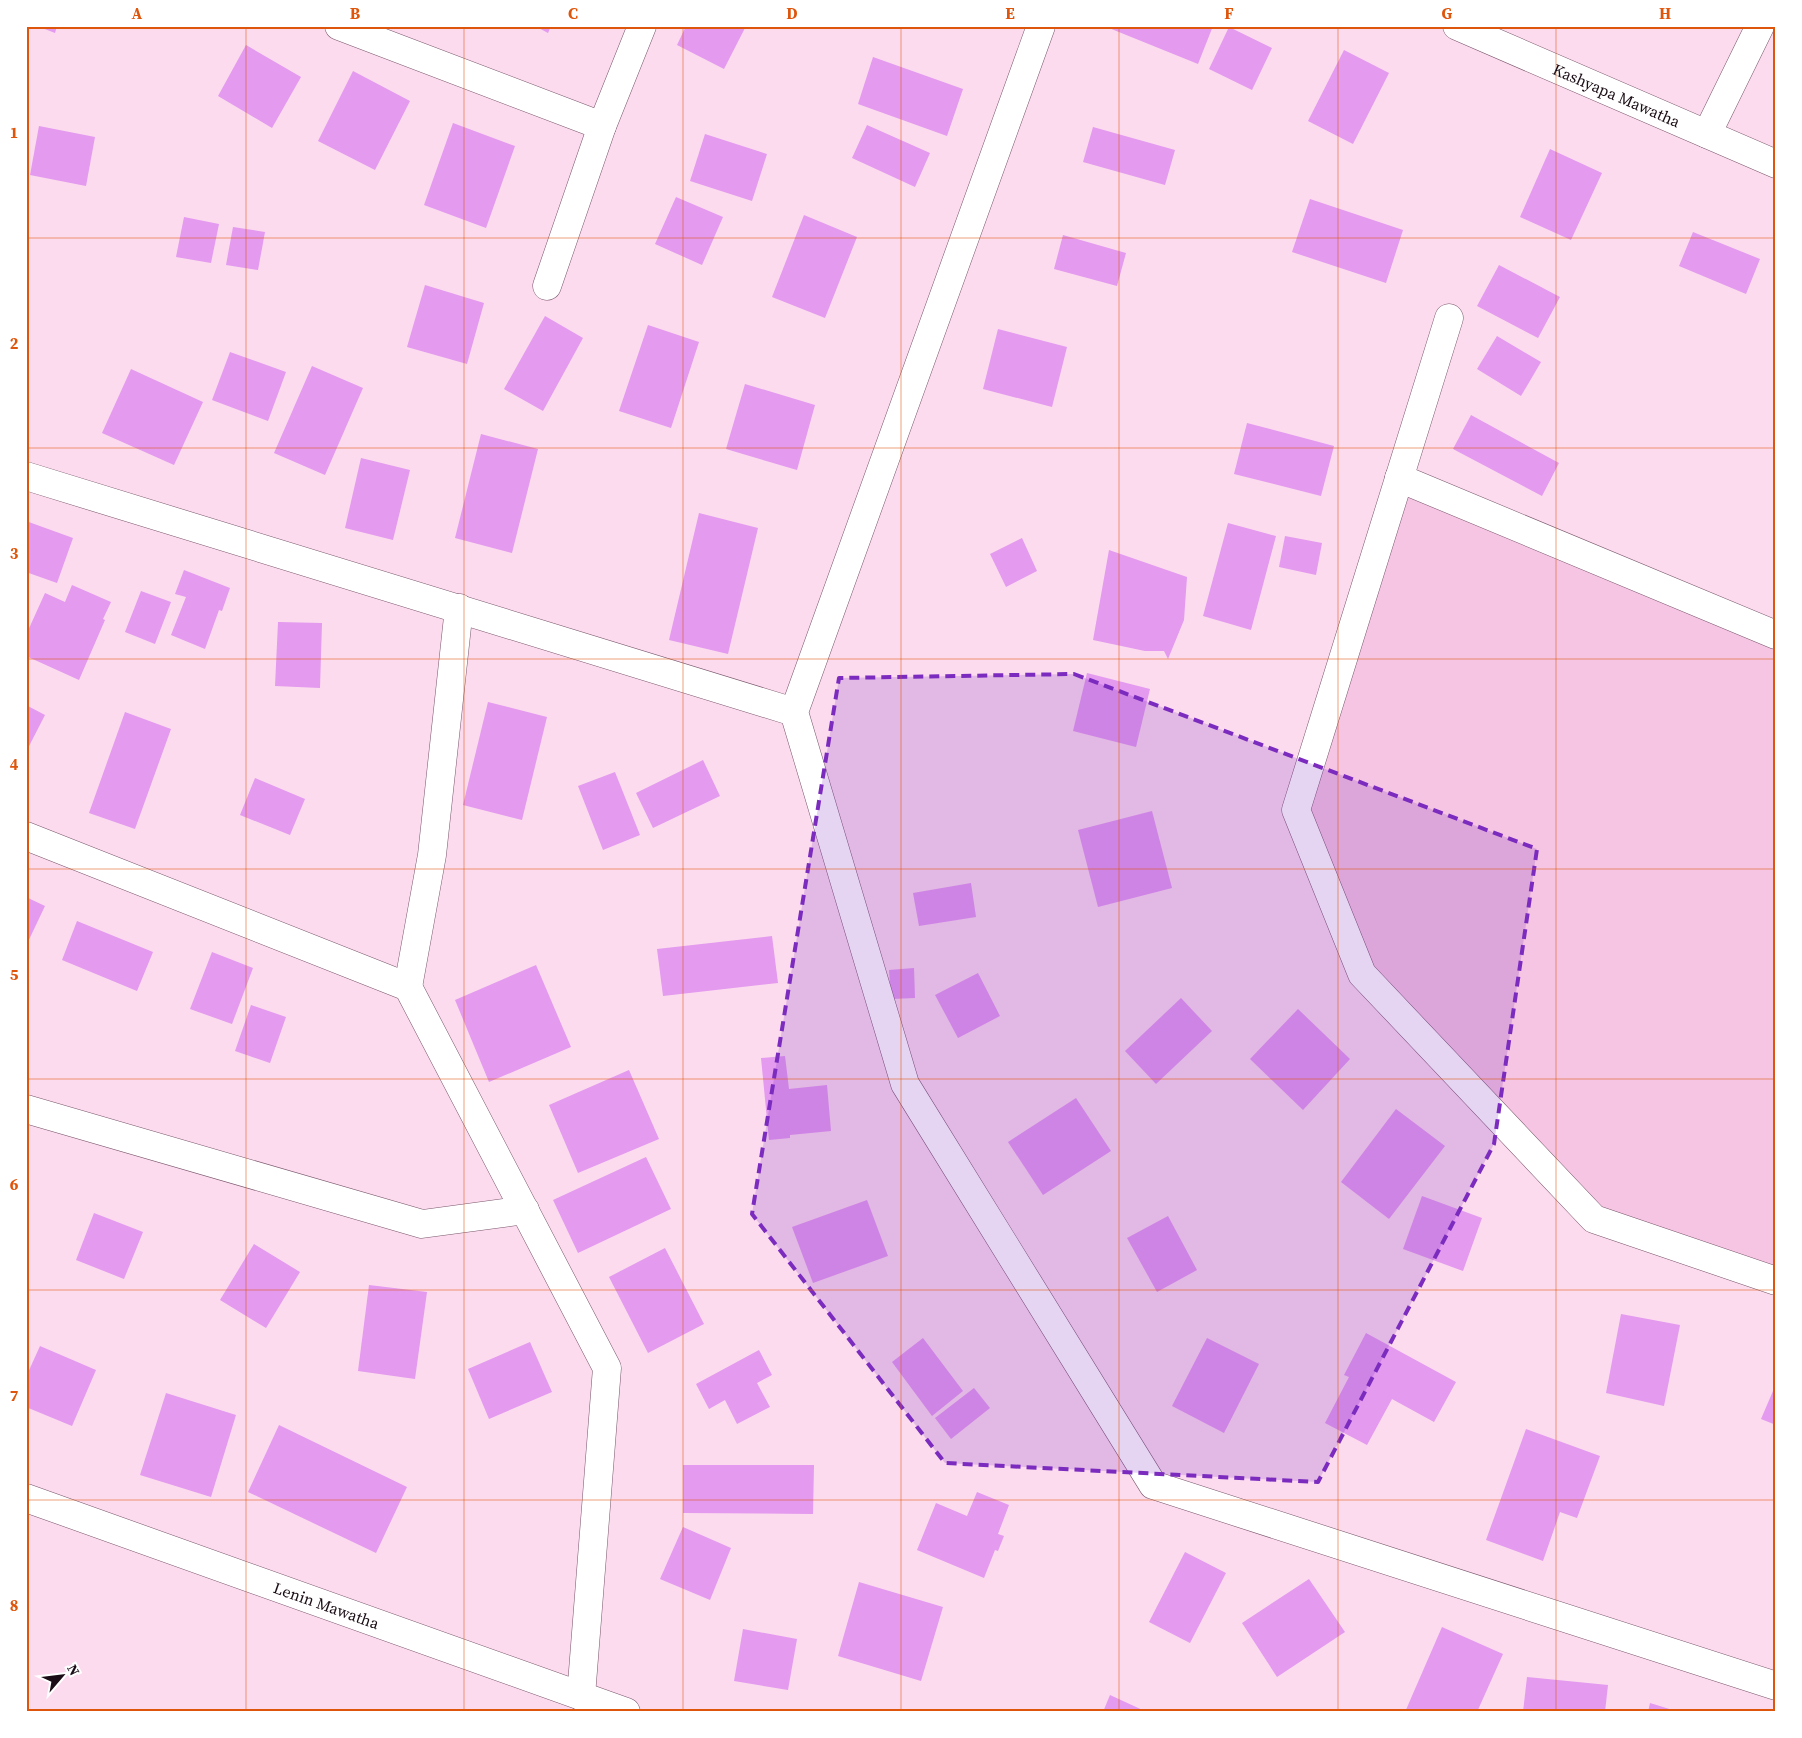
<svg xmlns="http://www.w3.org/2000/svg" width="1802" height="1738" font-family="'Source Serif 4',serif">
  <rect width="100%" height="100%" fill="#fcdbee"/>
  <path fill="#f6c5e3" d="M1399,478l377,157v646l-182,-62 -232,-245 -66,-164z"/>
  <g fill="#e39aef">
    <path d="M37,26h20l-2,7z"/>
    <path d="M535,26h16l-3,7z"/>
    <path d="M686,26h60l-22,43 -47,-24z"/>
    <path d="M1104,26h109l-15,38z"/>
    <path d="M1229,27l43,21 -20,42 -43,-21z"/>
    <path d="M246,45l55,32 -29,51 -54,-32z"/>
    <path d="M1344,50l45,23 -36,71 -45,-23z"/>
    <path d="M873,57l90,32 -16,47 -89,-32z"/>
    <path d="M353,71l57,30 -35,69 -57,-29z"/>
    <path d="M453,123l62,23 -29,82 -62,-23z"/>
    <path d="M867,125l63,28 -15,34 -63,-29z"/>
    <path d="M39,126l56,11 -9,49 -56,-11z"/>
    <path d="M1093,127l82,23 -10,35 -82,-23z"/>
    <path d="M705,134l62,20 -15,47 -62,-20z"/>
    <path d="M1550,149l52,24 -31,67 -51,-23z"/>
    <path d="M676,197l47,20 -21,48 -47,-21z"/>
    <path d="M1310,199l93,31 -17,53 -94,-31z"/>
    <path d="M804,215l53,22 -32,81 -53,-21z"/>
    <path d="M184,217l35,7 -8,39 -35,-6z"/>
    <path d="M233,227l32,5 -7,38 -32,-5z"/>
    <path d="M1693,232l67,27 -14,35 -67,-28z"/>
    <path d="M1063,235l63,18 -9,33 -63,-17z"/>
    <path d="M1499,265l61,32 -22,41 -61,-32z"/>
    <path d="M425,285l59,18 -17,61 -60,-17z"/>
    <path d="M545,316l38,22 -40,73 -39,-22z"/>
    <path d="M648,325l51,17 -28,86 -52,-17z"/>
    <path d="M998,329l69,18 -15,60 -69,-18z"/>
    <path d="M1497,336l44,26 -20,34 -44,-27z"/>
    <path d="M230,352l56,20 -18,49 -56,-21z"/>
    <path d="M312,366l51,22 -38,87 -51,-22z"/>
    <path d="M131,369l72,33 -29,63 -72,-32z"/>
    <path d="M745,384l70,21 -18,65 -71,-21z"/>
    <path d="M1471,415l88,48 -17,33 -89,-47z"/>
    <path d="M1247,423l87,23 -13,50 -87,-22z"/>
    <path d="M481,434l57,15 -26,104 -57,-15z"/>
    <path d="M361,458l49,12 -17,70 -48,-12z"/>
    <path d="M699,513l59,15 -30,126 -59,-14z"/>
    <path d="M26,521l47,17 -16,45 -31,-11z"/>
    <path d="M1228,523l48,13 -25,94 -48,-14z"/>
    <path d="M1285,536l37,7 -6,32 -37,-8z"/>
    <path d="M1022,538l15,33 -31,16 -16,-33z"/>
    <path d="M1109,550l78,27 -3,43 -16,39 -4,-8h-19l-52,-11z"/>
    <path d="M184,570l46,18 -8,23 -3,-1 -14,39 -34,-14 15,-38 -11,-3z"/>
    <path d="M72,585l39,17 -8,17 2,1 -26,60 -53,-24v-21l19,-42 20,9z"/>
    <path d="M141,591l30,11 -16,42 -30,-12z"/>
    <path d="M278,622l44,1 -2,65 -45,-2z"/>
    <path d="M1087,673l63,16 -14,58 -63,-16z"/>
    <path d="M488,702l59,15 -25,103 -59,-15z"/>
    <path d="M26,705l19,10 -19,37z"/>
    <path d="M125,712l46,17 -36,100 -46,-16z"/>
    <path d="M703,760l17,36 -67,32 -17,-35z"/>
    <path d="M615,772l25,63 -37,15 -25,-64z"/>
    <path d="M255,778l50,21 -15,36 -50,-20z"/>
    <path d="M1152,811l20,77 -74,19 -20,-77z"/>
    <path d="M971,883l5,34 -57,9 -6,-33z"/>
    <path d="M26,897l19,9 -19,40z"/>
    <path d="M77,921l76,31 -16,39 -75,-31z"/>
    <path d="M772,936l6,47 -115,13 -6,-47z"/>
    <path d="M212,952l41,16 -21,56 -42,-15z"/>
    <path d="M536,965l35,82 -82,35 -34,-82z"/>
    <path d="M914,968l1,30 -24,1 -2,-29z"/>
    <path d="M978,973l22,43 -42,22 -23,-43z"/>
    <path d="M1181,998l31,33 -56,53 -31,-33z"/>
    <path d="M251,1005l35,12 -16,46 -35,-12z"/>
    <path d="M1298,1009l52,50 -47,51 -53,-51z"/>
    <path d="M785,1056l4,33 38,-4 4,46 -41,4v3l-21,2 -8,-82z"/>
    <path d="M629,1070l30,69 -81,34 -29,-68z"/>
    <path d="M1076,1098l35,53 -68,44 -35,-53z"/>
    <path d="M1396,1109l49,37 -56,73 -48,-37z"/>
    <path d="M646,1157l25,52 -93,44 -25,-53z"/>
    <path d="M1422,1196l60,22 -19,53 -60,-22z"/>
    <path d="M867,1200l21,56 -75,27 -21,-56z"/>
    <path d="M94,1213l49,19 -19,47 -48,-19z"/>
    <path d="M1168,1216l29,54 -40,22 -30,-54z"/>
    <path d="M254,1244l46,28 -34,56 -46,-28z"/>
    <path d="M665,1248l39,76 -56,29 -39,-76z"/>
    <path d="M369,1285l58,7 -12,87 -57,-8z"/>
    <path d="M1621,1314l59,11 -16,81 -58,-13z"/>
    <path d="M1366,1333l90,49 -22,40 -42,-23 -25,46 -42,-22 24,-46 -5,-2z"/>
    <path d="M923,1338l40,53 -31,25 -40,-54z"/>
    <path d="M1207,1338l52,26 -35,69 -52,-27z"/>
    <path d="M530,1342l22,50 -63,27 -21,-50z"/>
    <path d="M40,1346l56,24 -24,56 -46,-19v-30z"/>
    <path d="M759,1350l13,25 -15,8 13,24 -33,17 -12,-24 -16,9 -13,-25z"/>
    <path d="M1776,1384v41l-15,-6z"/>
    <path d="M974,1388l16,20 -39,31 -16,-21z"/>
    <path d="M166,1393l70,22 -25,82 -71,-22z"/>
    <path d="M279,1425l128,62 -31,66 -128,-61z"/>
    <path d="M1526,1429l74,27 -23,62 -17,-6 -17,49 -57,-21z"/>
    <path d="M683,1465h131l-1,49 -130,-1z"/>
    <path d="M977,1492l32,13 -11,29 6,2 -6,15 -3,-1 -11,28 -67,-28 19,-47 31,13z"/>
    <path d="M683,1527l48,21 -21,52 -50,-21z"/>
    <path d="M1185,1552l41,21 -36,70 -41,-21z"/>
    <path d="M1309,1579l36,53 -68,45 -35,-54z"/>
    <path d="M859,1582l84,25 -22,74 -83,-25z"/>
    <path d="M1442,1627l61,27 -26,58h-72z"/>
    <path d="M743,1629l54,10 -9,51 -54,-9z"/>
    <path d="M1527,1677l81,8 -3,27h-82z"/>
    <path d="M1110,1695l37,17h-44z"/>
    <path d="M1650,1703l26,8v1h-28z"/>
  </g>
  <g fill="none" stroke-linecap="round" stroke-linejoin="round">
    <defs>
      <g id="street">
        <path d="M339,26l263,100 40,-100"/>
        <path d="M1041,26l-247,686 111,372 248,401 623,201"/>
        <path id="s1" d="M1457,26l319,138"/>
        <path d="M1707,134l53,-108"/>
        <path d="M547,286l55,-160"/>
        <path d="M1449,318l-153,492 66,164 232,245 182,62"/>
        <path d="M26,476l768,236"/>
        <path d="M1399,478l377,157"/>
        <path d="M26,836l382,151 199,381 -26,328"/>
        <path d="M408,987l24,-132 27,-247"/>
        <path d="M26,1109l396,115 103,-14"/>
        <path id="s2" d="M26,1498l600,214"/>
      </g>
    </defs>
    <use href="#street" stroke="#79566c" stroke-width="29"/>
    <use href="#street" stroke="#fff" stroke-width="28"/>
  </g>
  <path fill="#7b2cbf" fill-opacity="0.2" stroke="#7b2cbf" stroke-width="4" stroke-dasharray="10 6" stroke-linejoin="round" d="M1074,674l463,175 -43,295 -176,338 -373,-19 -193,-249 87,-536z"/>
  <path fill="none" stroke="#de550c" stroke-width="1" stroke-opacity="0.55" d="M246,26v1686M464,26v1686M683,26v1686M901,26v1686M1119,26v1686M1338,26v1686M1556,26v1686M26,238h1750M26,448h1750M26,659h1750M26,869h1750M26,1079h1750M26,1290h1750M26,1500h1750"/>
  <g text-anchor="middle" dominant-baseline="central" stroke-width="4" stroke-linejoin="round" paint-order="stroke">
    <g font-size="16" fill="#1a0d15" stroke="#fff">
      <text stroke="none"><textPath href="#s1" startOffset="174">Kashyapa Mawatha</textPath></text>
      <text stroke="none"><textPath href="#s2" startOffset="319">Lenin Mawatha</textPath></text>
    </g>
  </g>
  <rect width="1802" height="1738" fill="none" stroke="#ffffff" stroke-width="55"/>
  <g transform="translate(62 1676) rotate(62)" stroke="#ffffff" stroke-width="4" paint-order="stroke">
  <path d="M0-4L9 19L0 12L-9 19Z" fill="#1a0d15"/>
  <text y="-8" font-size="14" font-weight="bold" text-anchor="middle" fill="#1a0d15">N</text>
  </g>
  <rect x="28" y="28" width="1746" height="1682" fill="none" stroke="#de550c" stroke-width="2"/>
  <g font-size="16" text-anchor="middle" font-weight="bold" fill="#de550c">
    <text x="137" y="19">A</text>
    <text x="355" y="19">B</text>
    <text x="573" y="19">C</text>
    <text x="792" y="19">D</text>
    <text x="1010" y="19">E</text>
    <text x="1229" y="19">F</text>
    <text x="1447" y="19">G</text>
    <text x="1665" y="19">H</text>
    <text x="14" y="138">1</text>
    <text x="14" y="349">2</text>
    <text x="14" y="559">3</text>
    <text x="14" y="770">4</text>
    <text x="14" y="980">5</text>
    <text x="14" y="1190">6</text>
    <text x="14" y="1401">7</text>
    <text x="14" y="1611">8</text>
  </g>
</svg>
